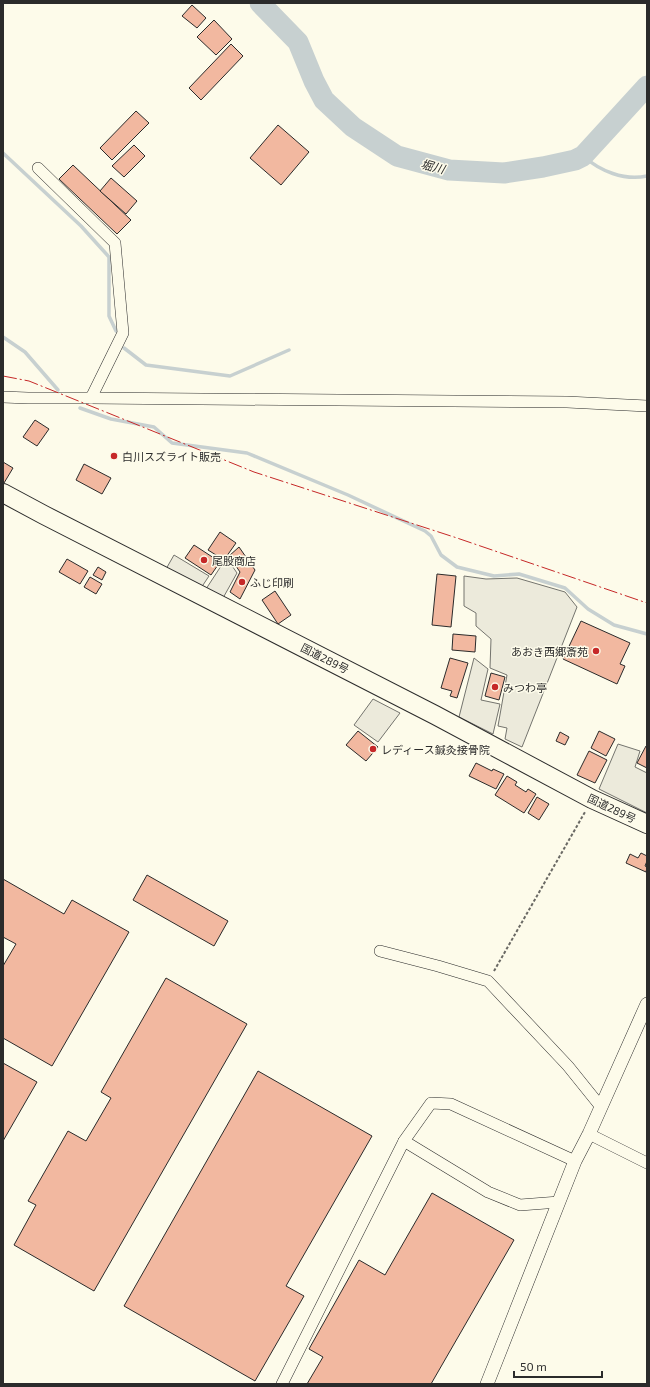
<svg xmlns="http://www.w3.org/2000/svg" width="650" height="1387" font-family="'Exo 2','Noto Sans JP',sans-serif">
  <rect width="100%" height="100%" fill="#fdfbea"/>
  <g fill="#eceadb" stroke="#74746e">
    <path d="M174,555l35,21 -8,12 -35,-19z"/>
    <path d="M228,560l9,13 -14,25 -17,-9 17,-26z"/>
    <path d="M464,576l22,3 31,-1 48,14 12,15 -55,140 -17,-8 2,-11 -9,-2 9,-51 -17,-7 1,-29 -15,-13v-13l-12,-7z"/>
    <path d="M474,658l14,11 -7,31 19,4 -7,30 -34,-17z"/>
    <path d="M373,699l27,14 -22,29 -24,-17z"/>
    <path d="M618,744l22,7 -5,16 12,6v40l-48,-24z"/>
  </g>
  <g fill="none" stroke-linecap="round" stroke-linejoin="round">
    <g stroke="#c7d0d0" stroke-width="3.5">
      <path d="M3,153l78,73 28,31v59l7,15"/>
      <path d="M583,156c17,15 41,25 64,20"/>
      <path d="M3,337l22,15 33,38"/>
      <path d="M124,348l22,17 84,11 59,-26"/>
      <path d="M80,408l31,11 43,8 18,16 75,10 101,42 77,36 6,5 10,19 16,12 37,9 25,-2 46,14 23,21 26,16 33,9"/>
    </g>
    <path stroke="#c7d0d0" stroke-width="21" d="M260,3l38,39 16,39 10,19 29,27 44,29 52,14 55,3 39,-6 32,-7 8,-4 64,-70"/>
  </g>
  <g fill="#f2b8a0" stroke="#2b2b2b">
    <path d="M192,5l14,13 -9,10 -15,-12z"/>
    <path d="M214,20l18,19 -16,16 -19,-18z"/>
    <path d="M231,44l12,12 -42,44 -12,-12z"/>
    <path d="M136,111l13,12 -37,37 -12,-12z"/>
    <path d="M278,125l31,27 -28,33 -31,-27z"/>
    <path d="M134,145l11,11 -21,21 -12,-11z"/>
    <path d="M73,165l58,55 -14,14 -58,-55z"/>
    <path d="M111,178l26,23 -11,13 -26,-23z"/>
    <path d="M35,420l14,9 -12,17 -14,-9z"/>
    <path d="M3,462l10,6 -9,15h-1z"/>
    <path d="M84,464l27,14 -9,16 -26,-14z"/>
    <path d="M220,532l16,11 -12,17 -16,-10z"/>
    <path d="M194,545l26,17 -9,13 -26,-17z"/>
    <path d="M239,547l16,23 -15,29 -10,-7 10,-20 -11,-16z"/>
    <path d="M67,559l21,12 -8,13 -21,-12z"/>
    <path d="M98,567l8,5 -4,8 -9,-5z"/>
    <path d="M437,574l19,2 -5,51 -19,-2z"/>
    <path d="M90,577l12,7 -6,10 -12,-7z"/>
    <path d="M275,591l16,24 -13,9 -16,-24z"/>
    <path d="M581,621l49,22 -10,21 5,2 -8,18 -54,-25z"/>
    <path d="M453,634l23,2 -1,16 -23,-2z"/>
    <path d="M450,658l18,5 -11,35 -7,-2 2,-5 -11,-3z"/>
    <path d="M491,673l14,4 -6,23 -14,-4z"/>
    <path d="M358,731l20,16 -12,14 -20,-16z"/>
    <path d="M599,731l16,8 -9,17 -15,-8z"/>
    <path d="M560,732l9,5 -4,8 -9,-4z"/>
    <path d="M646,746h1v22l-10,-5z"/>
    <path d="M589,751l18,9 -12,23 -18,-8z"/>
    <path d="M476,763l16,8 1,-2 11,5 -8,15 -27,-13z"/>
    <path d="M507,776l10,6 -2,3 11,7 2,-3 8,5 -12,19 -29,-18z"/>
    <path d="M537,797l12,7 -10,16 -11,-7z"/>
    <path d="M641,853l6,3v5l-2,5 2,1 -1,5 -20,-9 4,-9 8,4z"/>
    <path d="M147,875l81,46 -14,25 -81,-46z"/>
    <path d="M3,879l61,35 8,-14 57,32 -77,134 -49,-28v-72l13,-22 -13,-7z"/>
    <path d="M166,978l81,46 -153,267 -80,-46 22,-40 -8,-4 40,-70 18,10 25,-43 -10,-6z"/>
    <path d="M3,1063l34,19 -34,59z"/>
    <path d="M258,1071l114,65 -86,150 18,10 -49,85 -131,-75z"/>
    <path d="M432,1193l82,47 -83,144h-124l16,-27 -14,-8 50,-89 26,15z"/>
  </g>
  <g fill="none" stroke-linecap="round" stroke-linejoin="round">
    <defs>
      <g id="minor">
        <path d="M38,168l77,75 8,90 -32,65"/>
        <path d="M3,397l25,1h63l476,4 80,4"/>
        <path d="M380,951l58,15 50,15 80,85 33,41"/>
        <path d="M589,1134l58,29"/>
        <path d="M404,1141l84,51 32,13 39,-3"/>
        <path d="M282,1384l122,-243 27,-38 20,1 124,57"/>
      </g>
      <path id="tertiary" d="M487,1384l88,-223 14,-27 58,-130"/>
      <path id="trunk" d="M3,493l41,22 391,200 157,84 55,25"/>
    </defs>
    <use href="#minor" stroke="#2b2b2b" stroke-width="12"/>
    <use href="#tertiary" stroke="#2b2b2b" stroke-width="14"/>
    <use href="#trunk" stroke="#2b2b2b" stroke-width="20"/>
    <path stroke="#6a6964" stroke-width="2" stroke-dasharray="3 2" stroke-linecap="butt" d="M494,971l91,-159"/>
    <use href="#minor" stroke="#fdfbea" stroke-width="11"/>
    <use href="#tertiary" stroke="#fdfbea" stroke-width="13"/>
    <use href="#trunk" stroke="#fdfbea" stroke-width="18"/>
    <path stroke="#c62828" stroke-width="1" stroke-dasharray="14 3 2 3" stroke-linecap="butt" d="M3,376l26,5 225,91 203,66 190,65"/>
  </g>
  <g fill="#c62828" stroke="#fdfbea" stroke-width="1.5">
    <circle cx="114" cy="456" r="4"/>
    <circle cx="204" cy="560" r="4"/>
    <circle cx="242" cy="582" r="4"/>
    <circle cx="596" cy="651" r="4"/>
    <circle cx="495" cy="687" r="4"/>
    <circle cx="373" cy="749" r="4"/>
  </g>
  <g text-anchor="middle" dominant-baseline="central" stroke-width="3" stroke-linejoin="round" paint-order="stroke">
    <g font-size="11" fill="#2b2b2b" stroke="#fdfbea" text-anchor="start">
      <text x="122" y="456">白川スズライト販売</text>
      <text x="212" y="560">尾股商店</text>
      <text x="250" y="582">ふじ印刷</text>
      <text x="588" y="651" text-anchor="end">あおき西郷斎苑</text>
      <text x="503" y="687">みつわ亭</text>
      <text x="381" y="749">レディース鍼灸接骨院</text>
    </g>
    <g font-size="11" fill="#2b2b2b" stroke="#fdfbea">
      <text transform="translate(325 658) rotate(27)">国道289号</text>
      <text transform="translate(612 808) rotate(25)">国道289号</text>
    </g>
    <g font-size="12" font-style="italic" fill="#2b2b2b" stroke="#fdfbea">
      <text transform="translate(433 166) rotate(15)">堀川</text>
    </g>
  </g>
  <rect width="650" height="1387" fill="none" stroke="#2b2b2b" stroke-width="8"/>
  <path d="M514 1371v6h88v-6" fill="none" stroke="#2b2b2b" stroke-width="2"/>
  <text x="520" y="1371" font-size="12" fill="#2b2b2b" stroke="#fdfbea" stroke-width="3" paint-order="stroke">50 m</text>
</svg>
